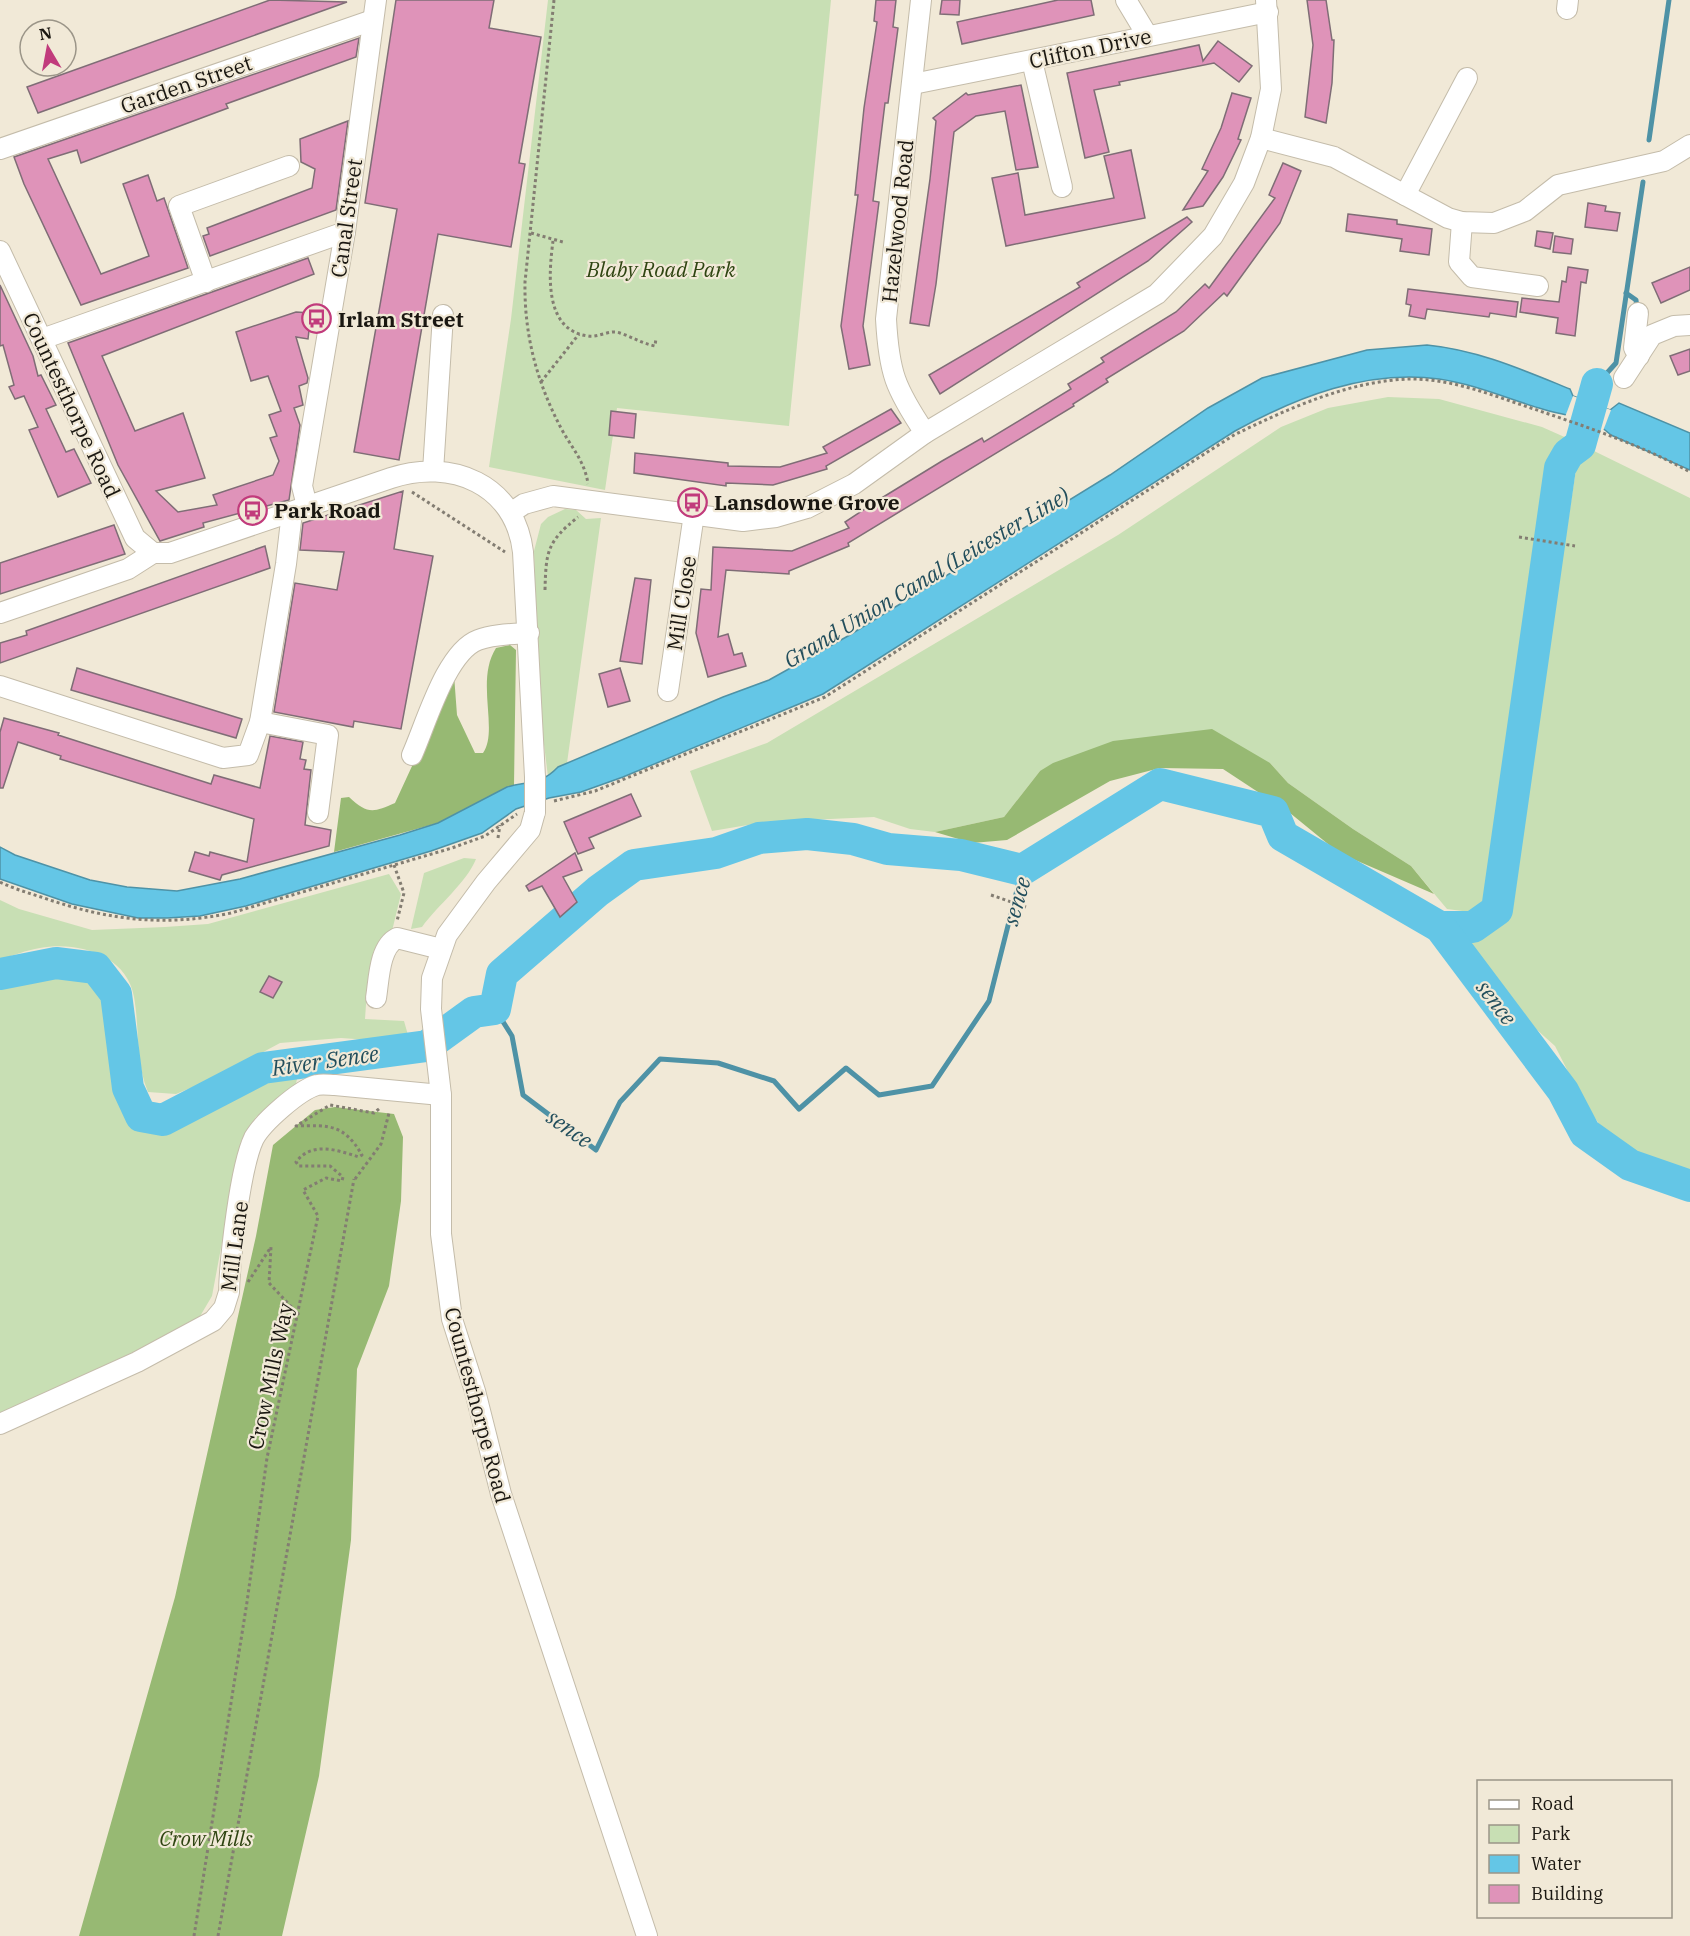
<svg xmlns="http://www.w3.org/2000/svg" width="1690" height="1936" font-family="'IBM Plex Serif',serif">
  <rect width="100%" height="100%" fill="#f1e9d7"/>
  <g fill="#c8dfb4">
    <path d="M548,0h283l-42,426 -172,-18 -12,82 -116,-23 22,-148z"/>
    <path d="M1388,397l51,2 103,28 27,12 -19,26 -62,436 -18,11 -23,-3 -36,-43 -58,-37 -65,-46 -18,-20 -230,8 -36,46 -69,15 -25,-3 -36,-12 -109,5 -53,9 -22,-60 77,-28 351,-208 163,-108 47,-19z"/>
    <path d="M1592,450l98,48v673l-46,-12 -35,-21 -26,-37 -28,-55 -19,-17 -52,-63 -18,-30h17l24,-20 70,-453z"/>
    <path d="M565,509l11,1 10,9 15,-1 -34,245 -9,4 -10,10 -10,-82 -4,-144 7,-27 7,-7z"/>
    <path d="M464,858l12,1c-9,23 -38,46 -54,68l-11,2 13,-56z"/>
    <path d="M389,874l12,20 -9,37 -13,17 -12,42 -2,29 39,2 4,14 -10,7 -57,-4 -61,5 -63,34 -41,17 -28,-2c-13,-32 -8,-61 -14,-95 -7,-42 -56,-56 -94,-49 -14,2 -27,8 -40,11v-59l19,9 73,21 73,-3 43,-3z"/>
    <path d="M55,967l38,9 16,18 4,73 8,30 21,26c13,2 25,2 38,-2 27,-8 91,-60 117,-42l-2,9 -39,29 -15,24 -29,155 -13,22 -23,17 -176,79v-435l22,-9z"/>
  </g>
  <g fill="#97b973">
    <path d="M510,645l6,5 -2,135 -76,38 -104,29 7,-54 8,-1c18,17 24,16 46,6l59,-128 3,40 18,38h8c16,-23 -8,-72 13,-105z"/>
    <path d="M1212,729l58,34 18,20 65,46 58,37 23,28 -95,-41 -49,-40 -67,-44 -63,-1 -50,13 -103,59 -35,3 -37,-11 69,-15 36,-46 13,-8 60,-22z"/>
    <path d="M335,1107l59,7 9,23 -2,64 -12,85 -32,83 -6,171 -32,236 -37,160h-203l96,-339 81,-361 17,-91 42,-35z"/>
  </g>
  <path fill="#64c6e6" stroke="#4e92a6" stroke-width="1.5" d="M1427,345c51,5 96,25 143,44l3,7 37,14 9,-7 71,30v37l-79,-35c-20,-19 -48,-19 -72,-27 -33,-10 -65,-24 -100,-29 -72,-10 -142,18 -204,52l-412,263 -200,83 -42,15 -32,6 -33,11 -34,24 -51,18 -185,55 -46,10 -33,2h-29l-66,-14 -72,-25v-32l15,8 75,25 37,7 50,4 63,-12 160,-44 38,-12 69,-36c21,-6 34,-2 51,-20l165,-70 46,-17 79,-44 262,-161 98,-67 54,-30 105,-28z"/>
  <path fill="#f1e9d7" d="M1573,396l38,14 -8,21 -38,-14z"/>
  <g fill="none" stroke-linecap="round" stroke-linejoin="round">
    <g stroke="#4e92a6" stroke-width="5">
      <path d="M1649,140l20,-140"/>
      <path d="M1626,293l10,7 1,8"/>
      <path d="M1597,384l19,-21 27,-181"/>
      <path d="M495,1009l17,27 11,59 73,55 24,-48 40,-43 58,4 56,18 25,28 47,-41 33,27 53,-9 57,-85 33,-131"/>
    </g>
    <g stroke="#64c6e6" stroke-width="32">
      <path d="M1440,927h33l24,-17 63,-442 8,-14 12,-9 17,-61"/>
      <path d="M0,974l56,-11 40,5 20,26 12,94 13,28 22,4 100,-52 164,-22 47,-34 21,-3 7,-35 96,-83 36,-26 82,-12 43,-15 48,-4 46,5 35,10 73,6 61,15 138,-86 113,28 10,24 157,91 123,164 22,42 45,32 60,21"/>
    </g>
  </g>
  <g fill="#df93b9" stroke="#7f6d76" stroke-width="1.5">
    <path d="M270,0l77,2 -309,111 -11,-26z"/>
    <path d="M396,0h98l-5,28 52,9 -22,126 6,1 -14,83 -73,-13 -39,226 -45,-8 43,-243 -32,-6z"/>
    <path d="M876,0h20l-3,27 5,1 -10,75h-3l-12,98 6,1 -16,124 7,39 -21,4 -8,-43 17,-131h-3l9,-87 13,-86 -3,-1z"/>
    <path d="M942,0h18l-1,15 -19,-1z"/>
    <path d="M1058,0h33l3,15 -132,29 -5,-22z"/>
    <path d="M1307,0h19l6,40h2l-2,43 -6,40 -21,-6 8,-72z"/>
    <path d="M359,38l-3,19 -130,47 2,4 -147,55 -4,-13 -29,9 53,115 48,-18 -26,-72 25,-9 9,26 7,-3 24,70 -107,37 -57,-121 -10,-27z"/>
    <path d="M1218,41l34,25 -13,16 -25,-19 -95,19 1,3 -26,5 15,62 -24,6 -18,-85 132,-28 4,16z"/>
    <path d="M1021,85l17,82 -22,3 -11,-59 -29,5 -22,16 -18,152 -7,42 -19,-3 20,-144 6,-58 -3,-3 33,-25 2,2z"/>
    <path d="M1232,93l19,5 -13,41 3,1 -18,37 -20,29 -20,4 25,-39 -6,-2 19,-41z"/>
    <path d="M348,121l-12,89 -126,46 -7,-20 6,-2 -2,-6 105,-40 3,-19 -14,-7 -1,-23z"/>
    <path d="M1131,150l14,68 -139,28 -14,-68 26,-5 7,42 89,-17 -10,-42z"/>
    <path d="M1283,163l18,8 -21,52 -53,73 -3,-3 -40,38 -78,48 2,3 -35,22 1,2 -226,137 1,3 -60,25v3l-63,-4 -8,67 10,-3 6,21 8,-2 4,13 -38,11 -12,-44 5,-44 10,1 2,-43 79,4 57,-23 -4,-6 35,-23 62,-38 40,-23 2,4 87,-53 -3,-5 36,-22 -3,-4 75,-46 29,-28 4,4 66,-90 -6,-3z"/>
    <path d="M1588,203l18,3 -1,5 15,2 -3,18 -32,-4z"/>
    <path d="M1348,214l49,6v4l35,5 -3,26 -29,-4 2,-12 -56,-8z"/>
    <path d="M1187,217l5,5 -44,39 -208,133 -11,-19 151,-88 -3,-4z"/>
    <path d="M1537,231l16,2 -3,16 -15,-3z"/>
    <path d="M1555,236l18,3 -2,15 -18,-2z"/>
    <path d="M308,258l6,16 -212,82 33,75 48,-18 22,65 -49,13 22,21 39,-7 -4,-10 60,-20 6,-14 -9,-23 7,-2 -8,-21 12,-4 -13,-35 -17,5 -15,-49 60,-20 15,1 -3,26 -12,-2 12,41 -1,5 -8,3 4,19 -9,3 6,17 -11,75 -86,23 1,4 -44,14 -42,-76 -50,-122z"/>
    <path d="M1568,267l20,3 -2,13 -5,-1 -6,54 -19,-3 2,-15 -38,-6 2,-14 37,4 3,-21 4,1z"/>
    <path d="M1690,267v23l-29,13 -9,-20z"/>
    <path d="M0,285l33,71 5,20 3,-1 15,30 -10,4 20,43 8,-3 17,34 -33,14 -29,-67 9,-3 -14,-31 -9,3 -6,-12 5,-2 -11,-40 -3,1z"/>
    <path d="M1408,289l110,13 -2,15 -26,-4 -1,4 -62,-8 -2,10 -16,-3 2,-11 -5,-1z"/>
    <path d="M1690,349v22l-12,4 -8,-19z"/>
    <path d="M891,409l10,14 -75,43 1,3 -54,16 -47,-2v3l-92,-13 1,-20 93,10v3l52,1 47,-14 -4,-6z"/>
    <path d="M611,411l25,3 -2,24 -25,-3z"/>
    <path d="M403,491l-9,58 39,7 -32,173 -47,-8 -1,6 -79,-15 21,-129 42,7 7,-38 -44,-2 3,-27z"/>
    <path d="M114,525l11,29 -125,40v-31z"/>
    <path d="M265,546l5,22 -270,95v-20l27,-8 -1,-4z"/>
    <path d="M635,578l16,2 -9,84 -22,-3z"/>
    <path d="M77,668l165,51 -6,19 -165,-48z"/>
    <path d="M620,668l10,33 -22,6 -9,-33z"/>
    <path d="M4,718l55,15 -1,2 153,49 3,-9 46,13 10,-52 33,6 -3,17 6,1 -2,9 7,1 -6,55 26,5 -2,16 -107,29 -2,5 -31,-9 6,-19 14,4 1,-4 37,10 7,-43 -194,-60 1,-3 -43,-14 -15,46h-3v-56z"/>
    <path d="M631,794l10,22 -52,22 5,10 -16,6 -14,-32z"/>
    <path d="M575,853l7,17 -19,7 14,25 -17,15 -18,-31 -13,5 -3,-5z"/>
    <path d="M269,976l13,6 -9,16 -13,-6z"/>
  </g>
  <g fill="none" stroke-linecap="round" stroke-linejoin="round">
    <defs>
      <g id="minor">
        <path d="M921,0l-35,319c3,54 9,69 39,114"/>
        <path d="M1126,0l21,35"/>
        <path d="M1567,9l1,-9"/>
        <path d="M1032,61l30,126"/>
        <path d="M913,84l355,-72"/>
        <path d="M1261,138l73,19 114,61 14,4 32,1 31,-12 33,-26 106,-24 26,-16"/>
        <path d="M0,149l373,-129"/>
        <path d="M1405,195l62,-117"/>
        <path d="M1462,222l-3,40 13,15 66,9"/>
        <path d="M0,251l135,287 18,15h17l221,-75c60,-20 124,6 132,74l12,225"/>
        <path d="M206,282l-27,-76 110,-40"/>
        <path d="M1638,313l-4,35 5,8"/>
        <path d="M42,339l303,-107"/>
        <path d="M1624,378l28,-43 22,-9 16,-1"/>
        <path d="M433,471l10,-156"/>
        <path d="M307,506l-5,-20 43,-254 31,-232"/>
        <path d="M512,512l12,-8 29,-8 190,25 33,-4 31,-9 47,-24 71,-51 232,-139 56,-58 31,-53 17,-45 10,-49 -5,-89"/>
        <path d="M0,613l128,-44 25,-16"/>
        <path d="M0,686l223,72 25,-3 12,-33 26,-158 6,-52"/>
        <path d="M668,691l26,-177"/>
        <path d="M260,722l68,13 -10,78"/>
        <path d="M412,755c14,-31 34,-103 66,-115 15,-6 35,-6 51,-7"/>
        <path d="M535,812l-5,18 -44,52 -39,53 -15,43 -1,31 10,86v139l11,85 23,72 26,103 146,442"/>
        <path d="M376,998c3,-18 3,-51 21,-60l44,11"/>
        <path d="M0,1424l137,-62 76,-41 11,-13 5,-16c1,-34 11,-125 25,-154 9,-16 45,-48 63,-53 6,-1 13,0 18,0l106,10"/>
      </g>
    </defs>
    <use href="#minor" stroke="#c4bcaa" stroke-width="22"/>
    <g stroke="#837d72" stroke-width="3" stroke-dasharray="3 3" stroke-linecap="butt">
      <path d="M554,0l-29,282c-1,53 12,101 37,148 10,18 23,32 26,54"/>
      <path d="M531,233l32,9"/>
      <path d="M553,241c-4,31 -10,89 35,95 10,2 22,-7 32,-3 12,4 21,10 35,13l1,-8"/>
      <path d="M541,382l38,-48"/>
      <path d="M412,492l93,60"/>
      <path d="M1519,537l56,9"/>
      <path d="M545,590c1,-39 2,-48 33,-73"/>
      <path d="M554,801l41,-10 230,-94 409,-262c53,-26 117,-55 177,-56 43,0 83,17 123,30 53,18 107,36 156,63"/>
      <path d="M498,838l2,-13"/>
      <path d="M394,865l10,28 -7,28"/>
      <path d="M0,882c14,7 29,11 44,16 64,22 120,29 187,15l221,-65 33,-12 32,-22"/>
      <path d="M991,895l35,12"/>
      <path d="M355,1179l26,-35 8,-31"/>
      <path d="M248,1282l23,-35 -2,36 30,32"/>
      <path d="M194,1936l53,-334 20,-144 51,-242 -15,-26 23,-12 16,3 1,-4 -13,-11h-31l-3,-4c16,-21 41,-12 63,-5l3,-2c-18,-31 -33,-30 -66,-29l34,-21 44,8 6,-5"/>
      <path d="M218,1936l136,-757"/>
    </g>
    <use href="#minor" stroke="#fff" stroke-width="20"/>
    <defs>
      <path id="minor-bridge" d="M535,777v35"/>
    </defs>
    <use href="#minor-bridge" stroke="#c4bcaa" stroke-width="22" stroke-linecap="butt"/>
    <use href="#minor-bridge" stroke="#fff" stroke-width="20"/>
  </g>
  <defs>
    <symbol id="bus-ring" viewBox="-11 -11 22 22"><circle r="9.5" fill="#f1e9d7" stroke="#c13b7c" stroke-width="1.5"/><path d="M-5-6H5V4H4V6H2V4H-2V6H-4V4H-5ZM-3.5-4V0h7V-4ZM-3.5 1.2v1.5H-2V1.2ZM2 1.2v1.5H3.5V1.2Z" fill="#c13b7c"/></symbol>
  </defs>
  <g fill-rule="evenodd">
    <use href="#bus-ring" x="300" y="302" width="33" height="33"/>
    <use href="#bus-ring" x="676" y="486" width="33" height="33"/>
    <use href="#bus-ring" x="236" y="494" width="33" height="33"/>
  </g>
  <g text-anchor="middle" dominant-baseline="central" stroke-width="4.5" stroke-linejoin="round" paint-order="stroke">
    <g font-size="21" fill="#1a1711" stroke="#f1e9d7">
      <text transform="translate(1090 48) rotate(-12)">Clifton Drive</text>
      <text transform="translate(186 84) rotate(-19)">Garden Street</text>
      <text transform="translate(346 218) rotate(-82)">Canal Street</text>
      <text transform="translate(897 221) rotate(-84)">Hazelwood Road</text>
      <text transform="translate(72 405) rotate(65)">Countesthorpe Road</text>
      <text transform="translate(681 603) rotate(-81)">Mill Close</text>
      <text transform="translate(234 1246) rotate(-82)">Mill Lane</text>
      <text transform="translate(270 1376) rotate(-78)">Crow Mills Way</text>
      <text transform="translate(478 1405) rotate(75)">Countesthorpe Road</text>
    </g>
    <g font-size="21" font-style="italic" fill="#2e4411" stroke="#f1e9d7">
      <text x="661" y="269">Blaby Road Park</text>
      <text x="206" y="1838">Crow Mills</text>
    </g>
    <g font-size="21" font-weight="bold" fill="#1a1711" stroke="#f1e9d7" text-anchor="start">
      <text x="338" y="319">Irlam Street</text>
      <text x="714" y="502">Lansdowne Grove</text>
      <text x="274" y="510">Park Road</text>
    </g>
    <g font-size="22" font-style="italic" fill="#224e5c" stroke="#f1e9d7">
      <text transform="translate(926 577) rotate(-31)">Grand Union Canal (Leicester Line)</text>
      <text transform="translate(1016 901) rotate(-74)">sence</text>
      <text transform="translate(1497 1002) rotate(53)">sence</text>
      <text transform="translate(325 1060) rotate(-8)">River Sence</text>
      <text transform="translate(570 1128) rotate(35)">sence</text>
    </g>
  </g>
  <rect x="1477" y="1780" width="195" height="138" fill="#f1e9d7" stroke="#9b9588" stroke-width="1.5"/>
  <rect x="1489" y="1800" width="30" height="9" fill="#ffffff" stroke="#9b9588" stroke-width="1.5"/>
  <text x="1531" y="1810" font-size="18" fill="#1a1711">Road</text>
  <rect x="1489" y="1825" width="30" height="18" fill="#c8dfb4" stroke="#9b9588" stroke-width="1.5"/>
  <text x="1531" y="1840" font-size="18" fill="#1a1711">Park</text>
  <rect x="1489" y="1855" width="30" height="18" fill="#64c6e6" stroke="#9b9588" stroke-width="1.5"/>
  <text x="1531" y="1870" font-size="18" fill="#1a1711">Water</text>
  <rect x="1489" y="1885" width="30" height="18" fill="#df93b9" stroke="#9b9588" stroke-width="1.5"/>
  <text x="1531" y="1900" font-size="18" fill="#1a1711">Building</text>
  <g transform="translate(48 48) rotate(350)"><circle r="28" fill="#f1e9d7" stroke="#9b9588" stroke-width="1.5"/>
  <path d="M0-4.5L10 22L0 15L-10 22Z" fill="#c13b7c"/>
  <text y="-9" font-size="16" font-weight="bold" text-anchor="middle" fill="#1a1711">N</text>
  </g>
</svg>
